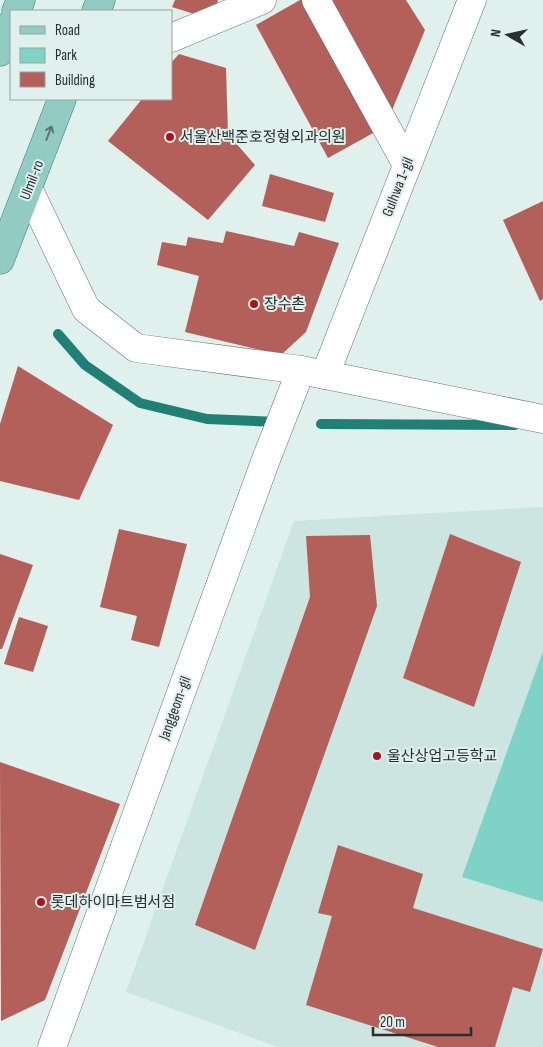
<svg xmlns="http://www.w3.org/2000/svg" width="543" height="1047" font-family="'Sofia Sans Condensed','Noto Sans KR',sans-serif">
  <rect width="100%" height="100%" fill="#dff0ed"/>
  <path fill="#cce5e0" d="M543,507v540h-265l-152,-55 168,-471z"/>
  <path fill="#7ed3c6" d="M543,651v251l-81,-25z"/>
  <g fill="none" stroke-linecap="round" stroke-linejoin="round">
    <g stroke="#208075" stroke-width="10">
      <path d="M58,334l27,31 55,38 67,16 70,3"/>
      <path d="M321,424l194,1"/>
    </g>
  </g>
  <g fill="#b35f5a">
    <path d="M175,0h43l-5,20 -41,-13z"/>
    <path d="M300,0h7l68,132 -47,26 -72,-133z"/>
    <path d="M326,0h80l19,30 -37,90z"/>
    <path d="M179,54l47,14 2,66 27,31 -47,55 -100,-79 34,-42h29v-36z"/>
    <path d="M270,174l64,19 -9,29 -63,-16z"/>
    <path d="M543,201v98l-3,2 -37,-81z"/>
    <path d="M226,231l68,15 5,-14 40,11 -33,89 -25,23 -96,-23 14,-56 -42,-11 5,-23 24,4 2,-9 35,6z"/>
    <path d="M18,366l95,59 -34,75 -79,-19v-57z"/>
    <path d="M119,529l68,15 -28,103 -28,-7 6,-24 -37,-9z"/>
    <path d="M450,534l71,28 -47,145 -71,-29z"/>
    <path d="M370,535l7,71 -122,344 -60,-25 115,-328 -4,-61z"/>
    <path d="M0,554l33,11 -31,84h-2z"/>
    <path d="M19,617l29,9 -15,46 -29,-8z"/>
    <path d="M0,762l120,42 -75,196 -44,21z"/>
    <path d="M338,845l85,29 -10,34 130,41 -13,43 -17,-5 -18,60h-57l-132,-42 26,-89 -14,-3z"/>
  </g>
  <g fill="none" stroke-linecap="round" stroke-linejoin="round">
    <defs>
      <g id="minor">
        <path d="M316,0l91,165"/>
        <path d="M171,38l91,-38"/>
        <path d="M28,188l58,121 50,39 165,22 242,49"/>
        <path d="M325,375l147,-375"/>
        <path d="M52,1047l213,-585 36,-92"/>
      </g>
      <g id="primary">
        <path d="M16,11l5,-11"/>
        <path d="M96,11l5,-11"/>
        <path d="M0,52l11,-28"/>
        <path d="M0,260l62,-161"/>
      </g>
    </defs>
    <use href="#minor" stroke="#657472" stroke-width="29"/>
    <use href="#primary" stroke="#3c7e75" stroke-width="29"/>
    <use href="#minor" stroke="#fff" stroke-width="28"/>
    <use href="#primary" stroke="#91cbc3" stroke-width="28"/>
  </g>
  <defs><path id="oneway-shaft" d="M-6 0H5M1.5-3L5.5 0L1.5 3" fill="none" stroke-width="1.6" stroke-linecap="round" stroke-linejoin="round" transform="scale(1.25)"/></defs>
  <use stroke="#587571" href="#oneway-shaft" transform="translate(49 133) rotate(-69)"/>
  <g fill="#a8131f" stroke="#dff0ed" stroke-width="2">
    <circle cx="170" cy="137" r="5"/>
    <circle cx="254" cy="304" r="5"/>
    <circle cx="377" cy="756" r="5"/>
    <circle cx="41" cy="902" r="5"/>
  </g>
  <g text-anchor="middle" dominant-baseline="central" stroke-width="4" stroke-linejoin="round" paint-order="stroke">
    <g font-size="15" fill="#292f2e" stroke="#dff0ed" text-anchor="start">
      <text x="180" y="137">서울산백준호정형외과의원</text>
      <text x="264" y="304">장수촌</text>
      <text x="387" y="756">울산상업고등학교</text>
      <text x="51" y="902">롯데하이마트범서점</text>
    </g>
    <g font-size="15" fill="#292f2e" stroke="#dff0ed">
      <text transform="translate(32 180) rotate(-69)">Ulmil-ro</text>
      <text transform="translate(398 187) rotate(-69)">Gulhwa 1-gil</text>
      <text transform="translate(175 708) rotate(-70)">Janggeom-gil</text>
    </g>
  </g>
  <rect x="10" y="10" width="162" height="90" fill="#dff0ed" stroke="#96a3a1"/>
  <rect x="20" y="26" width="25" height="8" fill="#91cbc3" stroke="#96a3a1"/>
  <text x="55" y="35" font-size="15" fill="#292f2e">Road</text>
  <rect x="20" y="48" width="25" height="15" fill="#7ed3c6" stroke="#96a3a1"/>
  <text x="55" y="60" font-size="15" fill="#292f2e">Park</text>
  <rect x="20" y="72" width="25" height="15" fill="#b35f5a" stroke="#96a3a1"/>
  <text x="55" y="85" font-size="15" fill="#292f2e">Building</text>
  <g transform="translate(508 35) rotate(279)" stroke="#dff0ed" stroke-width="4" paint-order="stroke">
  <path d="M0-4L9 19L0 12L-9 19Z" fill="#292f2e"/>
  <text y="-8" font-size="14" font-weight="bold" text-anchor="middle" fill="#292f2e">N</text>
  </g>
  <path d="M373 1027v8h98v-8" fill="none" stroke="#292f2e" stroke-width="2.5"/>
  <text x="380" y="1027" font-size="15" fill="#292f2e" stroke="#dff0ed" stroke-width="4" paint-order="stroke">20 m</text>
</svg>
